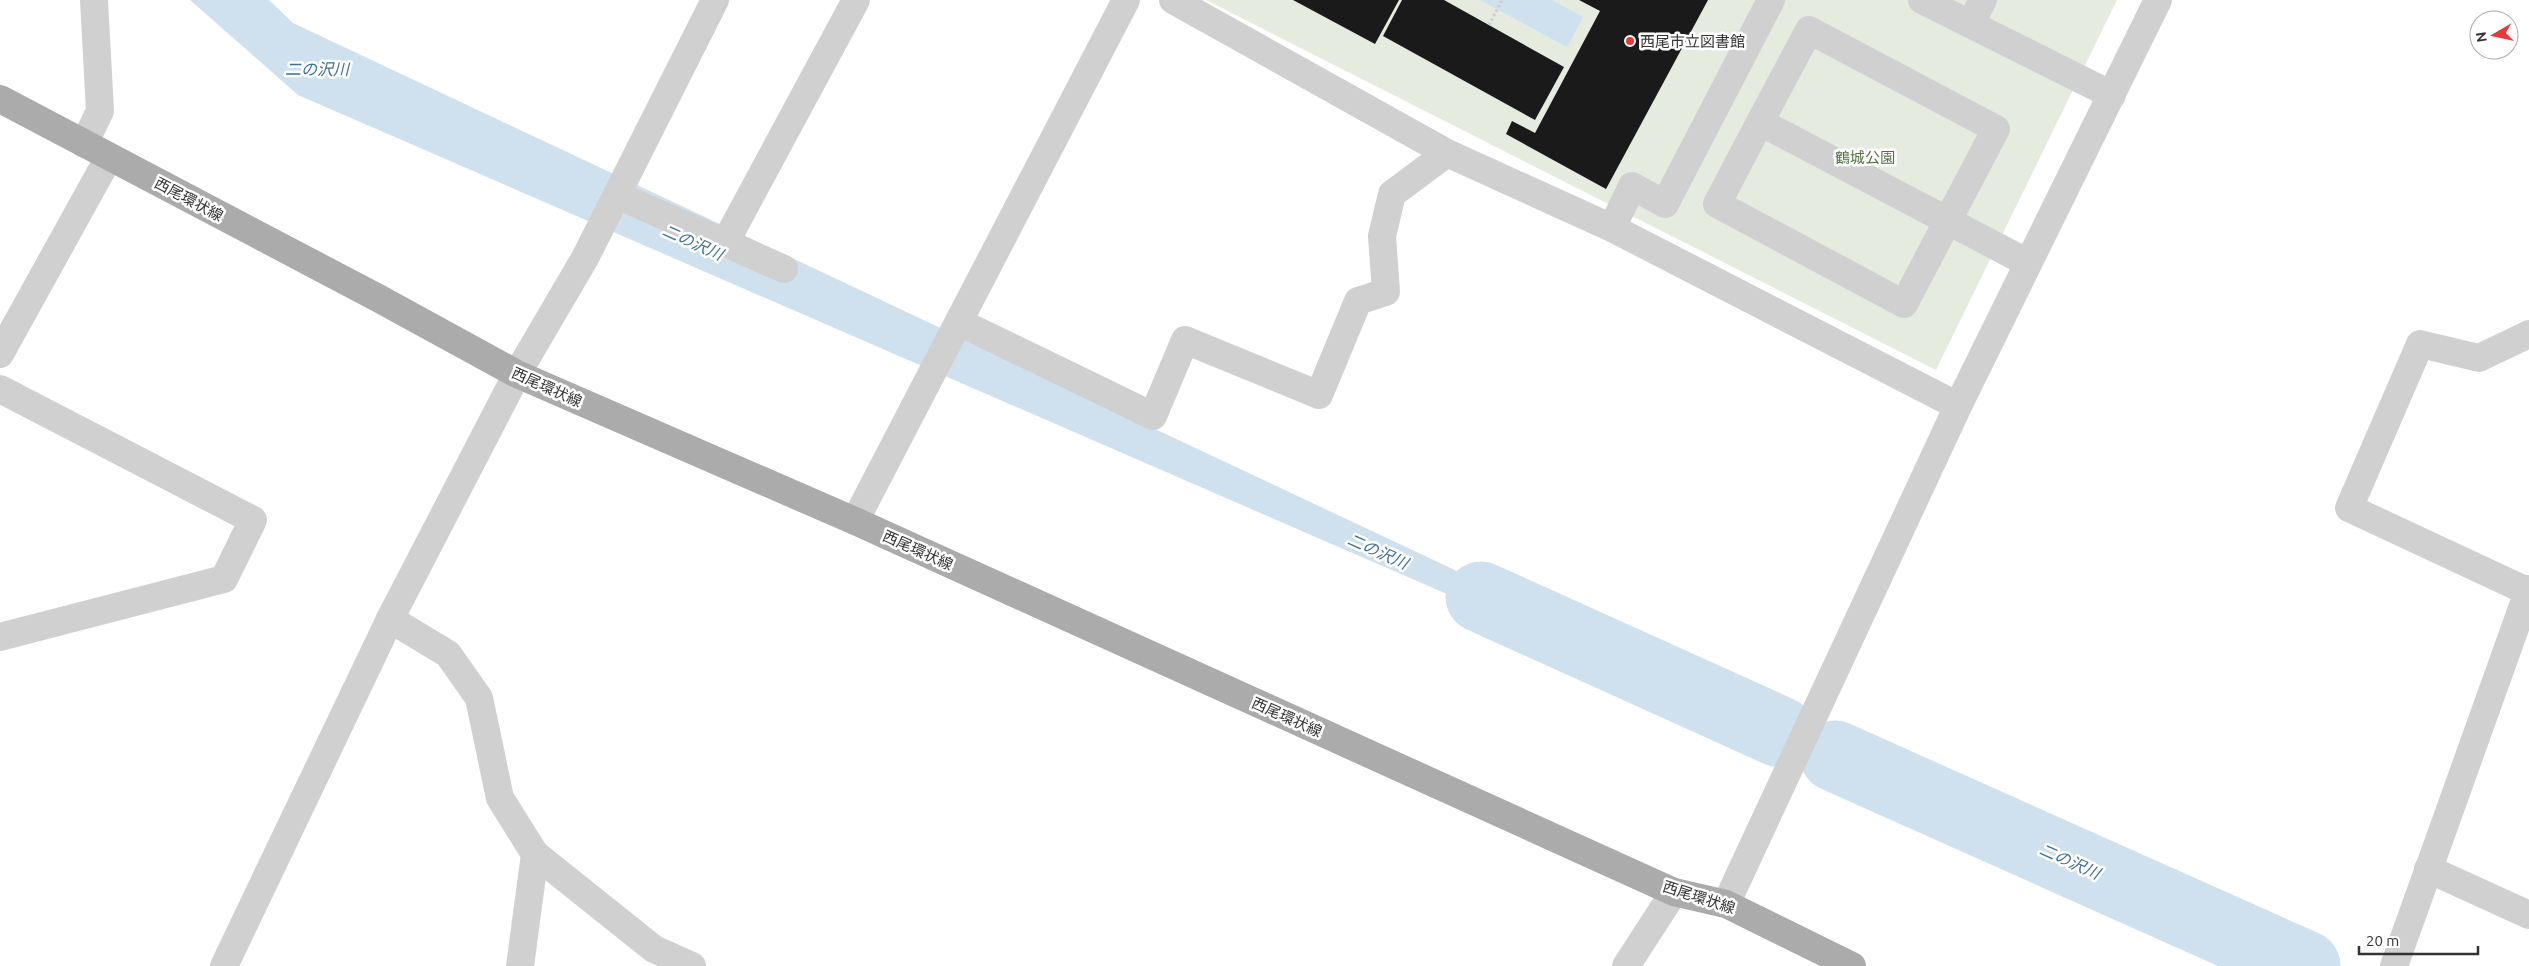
<svg xmlns="http://www.w3.org/2000/svg" width="2529" height="966" font-family="Ubuntu,'Noto Sans JP',sans-serif">
  <rect width="100%" height="100%" fill="#fff"/>
  <path fill="#e5ecdf" d="M1206,0h911l-181,370z"/>
  <g fill="#cfe0ee">
    <path d="M190,0h79l24,23 1287,606 -18,15 -1264,-549z"/>
    <path d="M1480,0h72l31,17 -16,30z"/>
  </g>
  <g fill="none" stroke-linecap="round" stroke-linejoin="round">
    <g stroke="#cfe0ee" stroke-width="71">
      <path d="M1481,597l299,135"/>
      <path d="M1835,756l470,210"/>
    </g>
  </g>
  <g fill="#1a1a1a">
    <path d="M1293,0h106l-24,44z"/>
    <path d="M1402,0h42l120,67 -29,53 -152,-84z"/>
    <path d="M1579,0h129l-102,189 -100,-55 6,-13 23,12 65,-122z"/>
  </g>
  <g fill="none" stroke-linecap="round" stroke-linejoin="round">
    <path stroke="#cdcdcd" stroke-width="3" stroke-dasharray="2.5 2.5" stroke-linecap="butt" d="M1489,25l13,-25"/>
    <g stroke="#d0d0d0" stroke-width="28">
      <path d="M1173,0l274,153 165,75 346,178"/>
      <path d="M1922,0l190,95"/>
      <path d="M1970,24l13,-24"/>
      <path d="M1760,122l-43,82 187,100 92,-175 -187,-99 -49,92 268,141"/>
      <path d="M84,144l16,-33 -6,-111"/>
      <path d="M617,195l167,74"/>
      <path d="M1612,228l20,-42 33,18 106,-204"/>
      <path d="M725,243l131,-243"/>
      <path d="M959,322l194,94 32,-76 134,55 39,-94 28,-9 -4,-56 10,-42 55,-41"/>
      <path d="M2529,334l-50,24 -59,-14 -71,164 180,84"/>
      <path d="M0,354l109,-197"/>
      <path d="M0,389l253,131 -29,59 -224,58"/>
      <path d="M855,521l271,-521"/>
      <path d="M390,619l58,35 31,44 21,100 35,56 -15,112"/>
      <path d="M535,854l119,95 38,17"/>
      <path d="M2428,869l101,46"/>
      <path d="M1726,904l232,-498 200,-406"/>
      <path d="M224,966l166,-347 127,-245 68,-116 130,-258"/>
      <path d="M1626,966l48,-74"/>
      <path d="M2394,966l135,-377"/>
    </g>
    <path stroke="#ababab" stroke-width="28" d="M0,99l378,199 139,76 338,147 819,371 52,12 126,62"/>
  </g>
  <circle fill="#e6393d" stroke="#fff" stroke-width="2" cx="1630" cy="41" r="5"/>
  <g text-anchor="middle" dominant-baseline="central" stroke-width="5" stroke-linejoin="round" paint-order="stroke">
    <g font-size="15" fill="#333" stroke="#fff" text-anchor="start">
      <text x="1640" y="41">西尾市立図書館</text>
    </g>
    <g font-size="15" fill="#53703f" stroke="#fff">
      <text x="1865" y="157">鶴城公園</text>
    </g>
    <g font-size="15" fill="#333" stroke="#fff">
      <text transform="translate(189 199) rotate(28)">西尾環状線</text>
      <text transform="translate(547 387) rotate(24)">西尾環状線</text>
      <text transform="translate(918 550) rotate(24)">西尾環状線</text>
      <text transform="translate(1287 717) rotate(24)">西尾環状線</text>
      <text transform="translate(1699 897) rotate(18)">西尾環状線</text>
    </g>
    <g font-size="16" font-style="italic" fill="#3f7097" stroke="#fff">
      <text x="317" y="69">二の沢川</text>
      <text transform="translate(693 242) rotate(24)">二の沢川</text>
      <text transform="translate(1378 551) rotate(24)">二の沢川</text>
      <text transform="translate(2070 861) rotate(24)">二の沢川</text>
    </g>
  </g>
  <g transform="translate(2494 35) rotate(261)"><circle r="24" fill="#ffffff" stroke="#adadad"/>
  <path d="M0-4L9 19L0 12L-9 19Z" fill="#e6393d"/>
  <text y="-8" font-size="14" font-weight="bold" text-anchor="middle" fill="#333333">N</text>
  </g>
  <path d="M2359 946v8h119v-8" fill="none" stroke="#333333" stroke-width="2.5"/>
  <text x="2366" y="946" font-size="15" fill="#333333" stroke="#ffffff" stroke-width="4" paint-order="stroke">20 m</text>
</svg>
